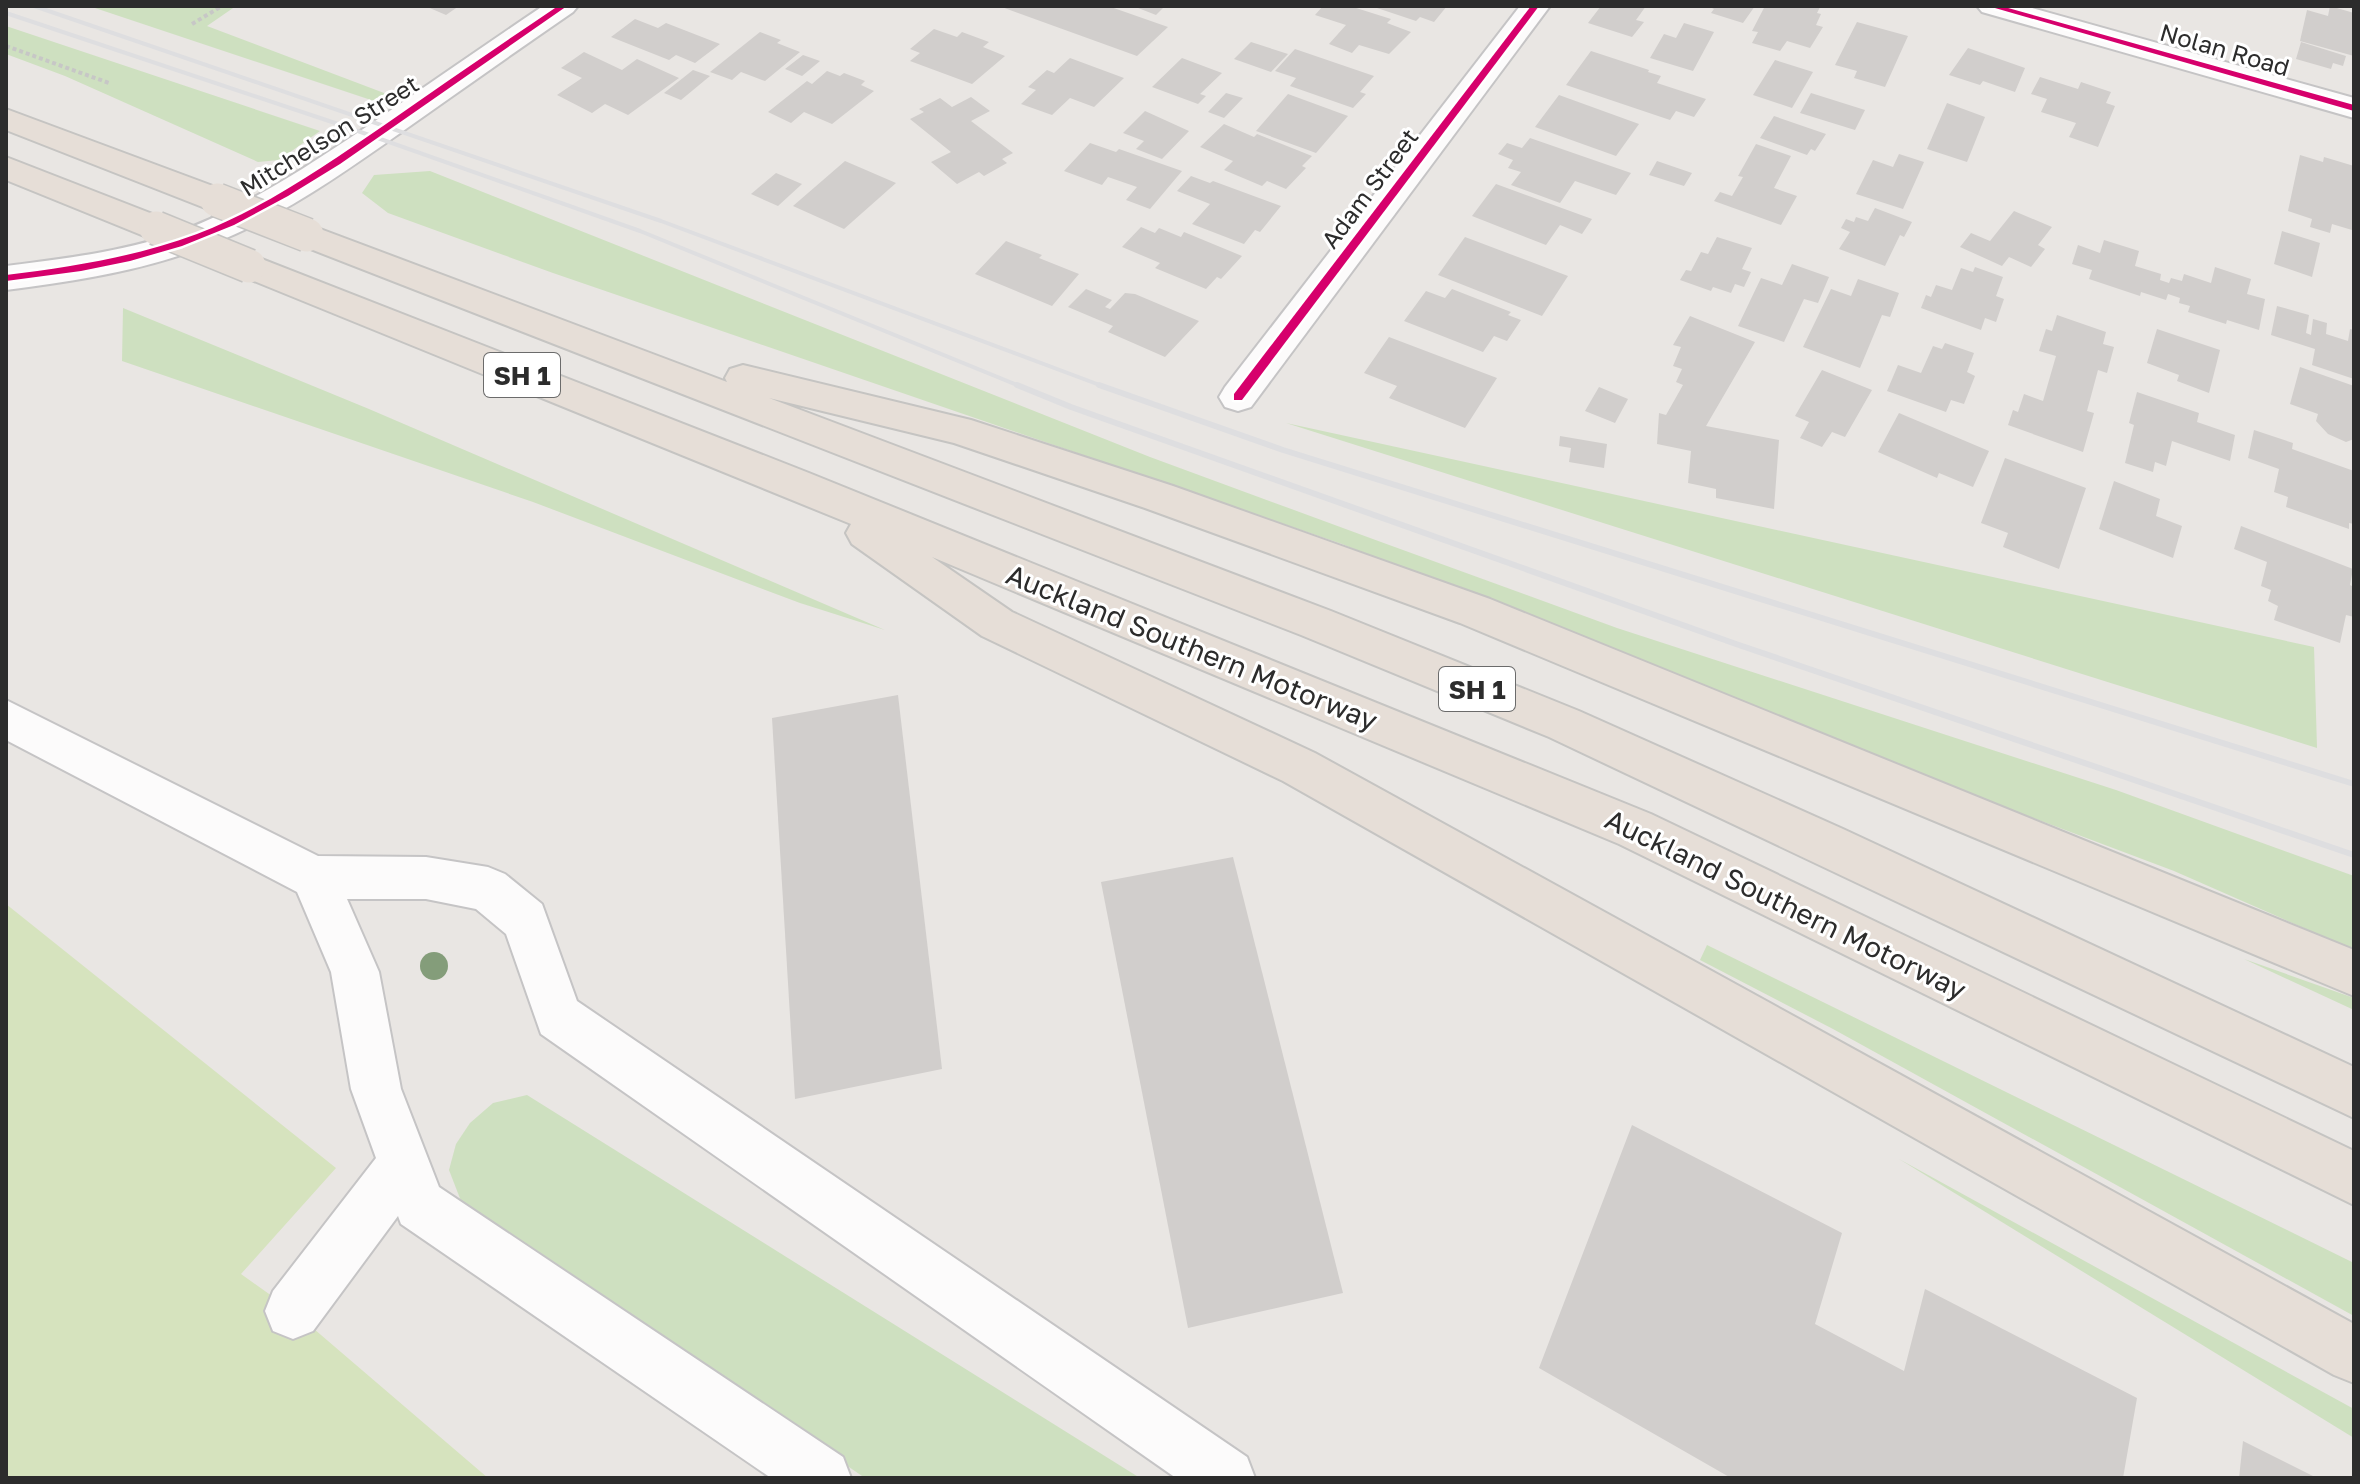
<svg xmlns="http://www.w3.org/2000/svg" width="2360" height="1484" font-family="'Golos Text',sans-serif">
  <rect width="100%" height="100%" fill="#e9e6e3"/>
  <g fill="#cee0c0">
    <path d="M89,6h147l-29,20 185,70 -12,7z"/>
    <path d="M6,26l314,105 -41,29 -21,2 -193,-86 -59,-22z"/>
    <path d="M430,171l720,286 231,85 236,86 499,162 238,86v74l-180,-79 -477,-180 -355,-147 -789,-271 -165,-60 -26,-20 12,-18z"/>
    <path d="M123,308l246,101 516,221 -85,-27 -267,-101 -411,-141z"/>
    <path d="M1286,423l1028,224 3,101z"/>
    <path d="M1707,945l647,318v53l-521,-287 -133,-69z"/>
    <path d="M2244,959l110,39v12z"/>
    <path d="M527,1095l613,383h-275l-404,-277 -12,-31 7,-26 14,-21 23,-20z"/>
    <path d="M1899,1159l455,250v29z"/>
  </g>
  <path fill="#d6e3be" d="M6,904l330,264 -95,106 52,37 195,167h-482z"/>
  <g fill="#d1cecc">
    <path d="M425,6h34l-13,9z"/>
    <path d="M999,6h109l60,21 -31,29z"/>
    <path d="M1133,6h32l-9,9z"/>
    <path d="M1323,6l30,1 38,12 -4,4 24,9 -22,22 -30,-9 -7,8 -23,-9 17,-19 -31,-10z"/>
    <path d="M1371,6h76l-13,16 -14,-5 -4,4z"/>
    <path d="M1601,6h45l-10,14 8,2 -12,15 -44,-14z"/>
    <path d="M1708,6h47l-12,17 -32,-10 3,-4z"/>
    <path d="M1765,6l55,1 -3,6 4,1 -5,11 7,2 -13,21 -23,-7 -7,10 -28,-8 6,-11 -6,-1z"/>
    <path d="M2330,6l24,7v43l-54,-15 7,-31 21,6z"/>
    <path d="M635,19l23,9 8,-5 54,21 -25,19 -19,-8 -7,5 -58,-23z"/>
    <path d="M1857,22l51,14 -23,51 -31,-9 3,-7 -22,-6z"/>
    <path d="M1684,23l30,9 -21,39 -43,-13 14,-24 12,4z"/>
    <path d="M934,29l23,8 5,-5 27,10 -6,5 22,9 -33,28 -62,-23 10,-8 -10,-4z"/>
    <path d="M760,32l21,8 -4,3 23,9 -35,29 -24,-9 -9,8 -22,-8z"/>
    <path d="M1251,42l37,12 -17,18 -37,-13z"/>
    <path d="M2301,42l45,14 -3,10 -10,-3 -2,6 -35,-10z"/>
    <path d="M1968,48l57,20 -10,24 -32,-11 -3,4 -31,-10z"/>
    <path d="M1295,49l79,27 -14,16 6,2 -13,14 -63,-22 6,-8 -21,-7z"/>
    <path d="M1591,51l58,19 -1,2 13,4 -4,7 49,16 -12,18 -18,-6 -6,9 -104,-35z"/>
    <path d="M584,52l38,18 15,-11 42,19 -51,37 -23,-11 -13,9 -35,-18 25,-17 -21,-10z"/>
    <path d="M803,55l17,6 -18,15 -17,-7z"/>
    <path d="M1070,58l54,20 -30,29 -24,-9 -18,17 -31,-11 15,-14 -8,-3 19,-17 7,3z"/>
    <path d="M1182,58l40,15 -22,21 6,2 -8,8 -46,-17z"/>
    <path d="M1775,60l38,12 -21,36 -39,-13z"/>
    <path d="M693,70l17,6 -29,24 -17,-7z"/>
    <path d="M827,71l13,5 4,-3 21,8 -4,4 13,6 -42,33 -28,-12 -13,11 -23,-11 39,-31 5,3z"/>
    <path d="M2040,77l38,12 3,-7 30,10 -5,11 9,3 -17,41 -29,-10 7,-14 -35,-11 6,-13 -16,-5z"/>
    <path d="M1226,93l17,5 -19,20 -16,-6z"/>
    <path d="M1811,93l54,17 -10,20 -55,-17z"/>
    <path d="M1288,94l60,22 -32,37 -60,-22z"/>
    <path d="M1559,95l80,29 -23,32 -81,-29z"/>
    <path d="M971,97l19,14 -19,10 42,32 -11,6 5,4 -23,13 -5,-4 -22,12 -26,-22 20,-10 -41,-33 14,-7 -5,-3 21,-11 12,9z"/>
    <path d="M1947,103l38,14 -18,45 -40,-13z"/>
    <path d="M1145,111l44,20 -27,28 -26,-10 8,-8 -21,-8z"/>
    <path d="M1774,116l52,18 -11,17 -4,-2 -4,6 -47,-17z"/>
    <path d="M1224,124l30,13 3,-3 55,22 -10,10 4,2 -20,21 -19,-8 -5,5 -38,-16 9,-9 -33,-14z"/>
    <path d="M1530,138l101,35 -15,22 -41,-14 -15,22 -49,-18 10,-13 -13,-4 5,-8 -15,-6 9,-11 15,5z"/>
    <path d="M1090,143l26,9 3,-3 63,22 -32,38 -24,-9 11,-13 -29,-10 -6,8 -38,-14z"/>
    <path d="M1756,144l35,12 -17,32 23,8 -16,29 -67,-24 6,-9 12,4 11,-19 -5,-1z"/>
    <path d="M1899,154l25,8 -21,47 -47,-15 17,-34 20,7z"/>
    <path d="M2300,155l23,7 1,-5 30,9 -2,64 -20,-6 -2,9 -20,-6 2,-8 -24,-8z"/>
    <path d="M845,161l51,22 -52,46 -51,-23z"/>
    <path d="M1657,161l35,12 -8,13 -35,-11z"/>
    <path d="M776,173l26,11 -24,22 -27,-12z"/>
    <path d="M1191,176l19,7 3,-2 68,25 -21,26 -5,-2 -11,14 -52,-20 18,-20 -33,-13z"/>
    <path d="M1496,184l96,35 -10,15 -22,-9 -14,20 -74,-29z"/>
    <path d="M1875,208l37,14 -8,15 -4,-2 -15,31 -46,-17 11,-17 -9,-4 5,-9 8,3 2,-5 12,4z"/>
    <path d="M2014,211l38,16 -14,18 7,4 -14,18 -22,-10 -7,9 -42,-19 11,-14 19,8z"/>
    <path d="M1141,227l14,6 4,-5 22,9 3,-5 58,24 -21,23 -4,-2 -11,12 -51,-21 5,-5 -38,-16z"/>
    <path d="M2282,231l38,12 -8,34 -38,-13z"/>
    <path d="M1465,237l103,39 -26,40 -104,-41z"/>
    <path d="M1717,237l35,11 -10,21 9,3 -7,15 -9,-3 -4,9 -18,-6 -2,4 -31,-11 6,-10 5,1 10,-19 7,2z"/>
    <path d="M2104,240l35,11 -4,15 26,8 -1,6 9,3 2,-5 11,3 2,-7 27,9 4,-16 36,12 -4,15 18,5 -6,31 -32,-10 -1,4 -38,-12 2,-6 -11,-3 1,-5 -12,-4 -2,6 -25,-8 -1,4 -51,-17 3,-9 -20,-6 6,-19 22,8z"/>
    <path d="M1006,241l36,14 -3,3 40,16 -27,32 -77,-32z"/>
    <path d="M1792,264l37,13 -11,26 -14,-4 -20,43 -46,-16 23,-48 21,7z"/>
    <path d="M1975,267l28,10 -7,19 8,3 -8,23 -11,-4 -4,12 -60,-22 5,-13 5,2 5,-12 16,5 9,-22 12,4z"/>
    <path d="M1858,279l41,14 -9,24 -8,-2 -22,53 -57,-21 28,-58 20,7z"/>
    <path d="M1086,289l26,11 -7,7 5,2 15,-16 10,1 64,27 -34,36 -57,-25 5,-6 -45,-19z"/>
    <path d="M1452,289l59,23 -3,3 13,5 -14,21 -13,-5 -11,16 -79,-31 22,-30 19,7z"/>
    <path d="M2277,306l32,9 -3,18 5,2 2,-16 14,4 -1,11 22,7 2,-12 4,1v49l-42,-14 3,-16 -44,-14z"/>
    <path d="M2057,315l49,17 -3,12 11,3 -7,26 -9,-3 -11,41 7,2 -11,39 -75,-27 5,-15 5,2 6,-18 19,7 13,-45 -17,-5 7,-22 6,2z"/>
    <path d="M1690,316l65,26 -49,84 73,14 -5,69 -58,-11v-9l-28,-6 3,-32 -34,-7 2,-31 7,2 17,-30 -7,-3 6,-13 -9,-3 8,-19 -8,-2z"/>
    <path d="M2157,329l63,21 -11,43 -32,-12 2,-6 -32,-12z"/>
    <path d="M1389,337l108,41 -32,50 -76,-30 8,-12 -33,-13z"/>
    <path d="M1945,343l29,10 -7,19 8,4 -11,28 -13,-4 -5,12 -59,-21 11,-26 23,8 12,-27 9,3z"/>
    <path d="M2300,367l54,19v53l-8,3 -18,-8 -12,-13 2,-7 -28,-10z"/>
    <path d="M1822,370l50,20 -27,47 -13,-5 -10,15 -22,-9 9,-16 -14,-6z"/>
    <path d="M1599,387l29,12 -13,24 -30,-12z"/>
    <path d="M2137,392l62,21 -2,9 38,13 -5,26 -58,-20 -6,25 -11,-4 -2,10 -28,-9 9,-38 -5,-2z"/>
    <path d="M1899,413l90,38 -16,36 -34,-14 -2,5 -59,-26z"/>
    <path d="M2254,430l39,13 -1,6 62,22v53l-5,-1v6l-63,-22 2,-10 -14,-5 5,-23 -31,-11z"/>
    <path d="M1560,436l47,8 -3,24 -35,-6 2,-14 -12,-2z"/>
    <path d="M2005,458l81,30 -27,81 -56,-22 5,-14 -27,-10z"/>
    <path d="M2114,481l46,18 -4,17 26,10 -9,32 -74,-29z"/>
    <path d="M2241,526l112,43 -3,16 4,2v30l-8,-2 -6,28 -66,-23 4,-14 -10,-5 3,-11 -10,-4 6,-24 -33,-13z"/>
    <path d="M898,695l44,374 -147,30 -23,-381z"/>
    <path d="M1233,857l110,436 -155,35 -87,-446z"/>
    <path d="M1632,1125l210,108 -27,91 89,47 21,-82 212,109 -14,80h-392l-192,-110z"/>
    <path d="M2243,1441l74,37h-78z"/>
  </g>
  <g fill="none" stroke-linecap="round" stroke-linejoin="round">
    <defs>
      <g id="minor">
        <path d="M543,6h35l-5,6c-57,39 -113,79 -170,119 -60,42 -120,85 -189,112 -66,27 -137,38 -208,47v-24c54,-7 109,-13 161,-30 77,-26 144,-72 211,-117 55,-38 110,-76 165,-113z"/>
        <path d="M1520,6h30l-299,401 -13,4 -13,-4 -6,-10 6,-10z"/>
        <path d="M1977,6h48l329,92v20l-372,-106z"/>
        <path d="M6,700l312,156 108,1 62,10 17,7 37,30 35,97 670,456 8,21h-79l-635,-444 -35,-100 -30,-25 -50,-10h-79l32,73 22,117 38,98 404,270 8,21h-80l-370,-254 -3,-8 -85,115 -20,8 -20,-8 -8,-20 8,-20 103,-133 -25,-69 -20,-117 -34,-80 -291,-152z"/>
      </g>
      <g id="highway">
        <path d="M6,109l223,83 5,8 -5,8 -12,3 -12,-3 -199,-78z"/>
        <path d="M6,157l162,63 5,8 -5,8 -12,3 -12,-3 -138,-56z"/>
        <path d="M307,224l420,158 -2,-4 5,-9 13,-4 228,55 202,66 317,113 864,351v46l-894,-373 -315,-115 -191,-65 -185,-45 562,213 248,100 264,118 511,238v51l-805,-381 -248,-102 -1006,-392 -5,-8 5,-8z"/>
        <path d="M249,254l560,219 842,341 703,337v54l-735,-361 -687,-287 80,55 303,141 1039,571v59l-20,-8 -1051,-594 -301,-145 -130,-92 -6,-11 5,-9 -614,-250 -5,-8 5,-8z"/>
      </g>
    </defs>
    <use href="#minor" stroke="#c5c4c5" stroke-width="4"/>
    <use href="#highway" stroke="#c5c4c2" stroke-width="4"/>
    <g stroke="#c7c7c6" stroke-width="4" stroke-dasharray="4 3" stroke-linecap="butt">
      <path d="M192,24l30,-18"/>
      <path d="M6,46l103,37"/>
    </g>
    <use href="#minor" fill="#fcfbfb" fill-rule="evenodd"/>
    <use href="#highway" fill="#e6ded7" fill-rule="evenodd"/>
    <g stroke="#dedee0" stroke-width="4">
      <path d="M34,6l627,215 444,166"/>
      <path d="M6,13l332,111 302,107 382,156"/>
    </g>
    <g stroke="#dedee0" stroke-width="6">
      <path d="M1017,385l54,22 665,237 618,211"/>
      <path d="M1099,385l184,65 1071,334"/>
    </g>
    <defs>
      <g id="highway-bridge">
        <path d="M217,200l90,35"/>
        <path d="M156,228l93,38"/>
      </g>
    </defs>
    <use href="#highway-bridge" stroke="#c5c4c2" stroke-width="36" stroke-linecap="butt"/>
    <use href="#highway-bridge" stroke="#e6ded7" stroke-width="33"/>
    <defs>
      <g id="cycleway">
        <path d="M558,6h9l-227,158 -52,32 -54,29 -52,21 -52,15 -49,10 -75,10v-6c65,-8 129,-18 191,-41 68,-26 129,-69 189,-110 57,-40 114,-79 172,-118z"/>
        <path d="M1531,6h8l-297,394h-8v-6z"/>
        <path d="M1988,6h13l353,99v6z"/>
      </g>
    </defs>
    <use href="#cycleway" stroke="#fff" stroke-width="5"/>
    <use href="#cycleway" fill="#d6006c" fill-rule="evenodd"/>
  </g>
  <circle fill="#849d7a" cx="434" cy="966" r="14"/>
  <g text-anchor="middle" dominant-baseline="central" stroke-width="6" stroke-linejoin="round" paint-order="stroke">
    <g font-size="24" fill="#2c2c2c" stroke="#fff">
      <text transform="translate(2225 49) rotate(16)">Nolan Road</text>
      <text transform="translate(329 135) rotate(-32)">Mitchelson Street</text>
      <text transform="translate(1369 188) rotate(-53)">Adam Street</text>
    </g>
    <g fill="#fff" stroke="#6b6b6b" stroke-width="2">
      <rect x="484" y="353" width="76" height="44" rx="6"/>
      <rect x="1439" y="667" width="76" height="44" rx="6"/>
    </g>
    <g font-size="26" font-weight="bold" fill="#2c2c2c">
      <text x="522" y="375">SH 1</text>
      <text x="1477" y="689">SH 1</text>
    </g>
    <g font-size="28" fill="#2c2c2c" stroke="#fff">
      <text transform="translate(1192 647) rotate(22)">Auckland Southern Motorway</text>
      <text transform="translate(1786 904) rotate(26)">Auckland Southern Motorway</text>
    </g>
  </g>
  <rect width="2360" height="1484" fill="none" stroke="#2c2c2c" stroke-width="16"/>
</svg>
